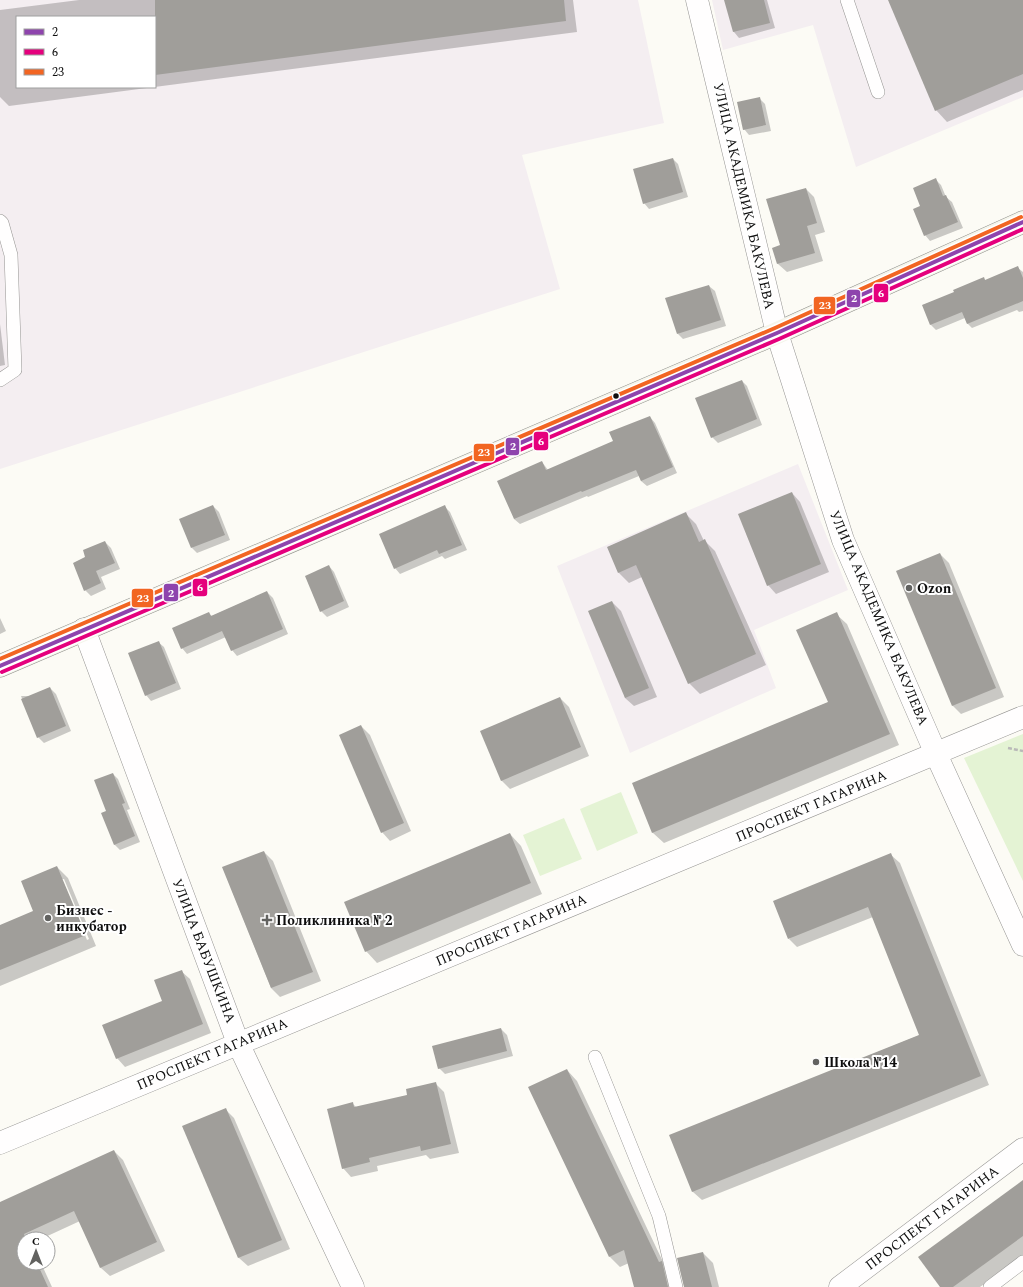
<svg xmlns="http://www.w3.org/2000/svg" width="1023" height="1287" font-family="Spectral,serif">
  <rect width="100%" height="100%" fill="#fcfbf5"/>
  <g fill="#f4eef1" fill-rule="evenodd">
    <path d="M0,0h638l26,123 -142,32 38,134 -560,180zM17,17h138v70h-138z"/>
    <path d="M712,0h311v97l-167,70 -43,-142 -90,25z"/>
    <path d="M798,464l50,126 -94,40 22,58 -146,65 -73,-187z"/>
  </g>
  <g fill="#e4f3d4">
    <path d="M1023,734v147l-59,-123z"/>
    <path d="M621,792l17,41 -41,18 -17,-42z"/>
    <path d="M564,818l18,41 -42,17 -17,-41z"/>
  </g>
  <g fill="#0003" fill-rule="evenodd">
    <path d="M79,0h494l4,32 -568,74 -9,-9v-87zM17,17h138v70h-138z"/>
    <path d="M725,0h42l8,28 -36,10 -5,-6z"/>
    <path d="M889,0h134v90l-76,32 -11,-12z"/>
    <path d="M759,98l6,6 6,27 -22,4 -5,-6z"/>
    <path d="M673,159l5,5 10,33 -39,12 -5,-6z"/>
    <path d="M935,179l6,6 5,12 6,5 11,26 -33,13 -5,-6 -4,-28z"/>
    <path d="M806,189l8,8 11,35 -10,3 8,26 -36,11 -9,-8 3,-18z"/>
    <path d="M1018,268l5,4v39l-4,1 -2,-2 -45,18 -5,-5 -2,-5 -29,12 -5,-5 -8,-20 32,-12 28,-15 3,3z"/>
    <path d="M709,286l6,5 11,35 -43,13 -5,-5z"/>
    <path d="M0,324l5,41 -5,1z"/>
    <path d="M742,381l5,5 15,39 -44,18 -6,-6z"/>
    <path d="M650,417l5,6 22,50 -30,13 -6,-5 -2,-5 -51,21 -1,-1 -67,28 -6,-5 28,-57 6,8 66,-28z"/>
    <path d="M792,493l8,9 29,70 -53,22 -8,-9z"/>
    <path d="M213,506l6,6 11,28 -33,13 -5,-5z"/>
    <path d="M445,507l5,5 17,38 -22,9 -3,-3 -42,18 -5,-6z"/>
    <path d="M686,514l10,10 8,17h1l10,10 51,114 -66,29 -11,-11 -47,-106 -13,6 -10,-10 -11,-26z"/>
    <path d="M105,542l6,6 9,21 -19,8 5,12 -15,7 -6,-6 2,-32z"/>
    <path d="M940,554l9,9 55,134 -43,17 -8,-8 -56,-135z"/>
    <path d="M329,566l5,6 15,35 -22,10 -6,-6z"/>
    <path d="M267,592l6,6 15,36 -51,22 -5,-6 -6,-13 -39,17 -5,-6 27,-34 3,2z"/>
    <path d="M612,602l9,9 36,86 -23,9 -9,-8z"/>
    <path d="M836,614l11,10 52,121 -235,98 -11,-10 -20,-49 196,-82z"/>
    <path d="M0,618l6,13 -6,3z"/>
    <path d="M158,642l6,5 17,42 -30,12 -5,-6z"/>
    <path d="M50,688l6,6 15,37 -27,12 -6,-6 -17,-41h9z"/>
    <path d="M560,698l9,9 20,49 -79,33 -9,-9z"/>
    <path d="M361,726l9,9 41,96 -21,10 -8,-9z"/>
    <path d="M113,774l5,5 12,30 -3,1 13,32 -20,8 -6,-6 -7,-33z"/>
    <path d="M510,834l11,12 21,48 -165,69 -11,-12z"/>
    <path d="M264,852l9,9 48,120 -41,16 -9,-9 -48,-120z"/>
    <path d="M891,855l9,8 89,222 -287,115 -9,-8 -22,-56 249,-101 -47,-118 -76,30 -8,-8z"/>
    <path d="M57,867l11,11 28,68 -96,40v-60l35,-14zM62,879h2l25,60 -2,1z"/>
    <path d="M181,971l9,8 21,54 -86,34 -8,-9 46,-56z"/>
    <path d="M501,1029l6,6 6,21 -68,18 -6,-6z"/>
    <path d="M567,1070l10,11 98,206h-40l-6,-24 -9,4 -10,-10z"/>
    <path d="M435,1083l9,9 15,61 -29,6 -4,-4 -49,11 1,5 -27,6 -8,-9 10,-64 4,4 52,-13z"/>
    <path d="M225,1109l9,9 56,131 -42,17 -9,-8 -55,-132z"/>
    <path d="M114,1151l9,9 42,91 -55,25 -9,-8 -21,-47 -39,18h-17v24h17l11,24h-52v-84z"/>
    <path d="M1023,1181v75l-43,31h-39z"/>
    <path d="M703,1253l10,10 6,24h-35z"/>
  </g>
  <g fill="#a09e9a">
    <path d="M155,0h409l2,21 -411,54z"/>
    <path d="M724,0h40l6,23 -37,9z"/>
    <path d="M888,0h135v74l-88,37z"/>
    <path d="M760,97l6,28 -23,5 -6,-28z"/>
    <path d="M673,158l10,34 -40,12 -10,-35z"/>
    <path d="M936,178l7,18 3,-1 12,27 -34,14 -11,-27 7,-3 -7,-18z"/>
    <path d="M806,188l11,35 -10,3 8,27 -38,11 -5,-16 8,-3 -14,-46z"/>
    <path d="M1018,266l5,12v23l-56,23 -5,-12 -32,13 -8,-20 32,-13 -1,-2 31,-13 1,3z"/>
    <path d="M709,285l12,35 -44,14 -12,-36z"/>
    <path d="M742,380l15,39 -46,19 -16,-40z"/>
    <path d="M650,416l23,51 -32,14 -5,-11 -54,22 -1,-1 -67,28 -17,-38 45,-20 4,9 67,-29 -4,-9z"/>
    <path d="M792,492l29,72 -54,22 -29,-72z"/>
    <path d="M213,505l12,30 -34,13 -12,-29z"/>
    <path d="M445,505l17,40 -23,9 -2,-4 -43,19 -15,-35z"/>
    <path d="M686,512l13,30 6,-3 51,115 -68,30 -52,-119 -18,8 -11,-26z"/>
    <path d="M105,541l10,22 -19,8 5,12 -17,8 -11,-28 12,-6 -2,-7z"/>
    <path d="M940,553l56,135 -44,18 -56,-135z"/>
    <path d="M329,565l15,36 -24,11 -15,-36z"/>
    <path d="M267,591l16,38 -52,22 -9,-20 -41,18 -9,-21 37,-16 2,4z"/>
    <path d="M612,601l37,87 -24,10 -37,-87z"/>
    <path d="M837,612l53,122 -238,99 -20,-50 196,-81 -32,-72z"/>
    <path d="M159,641l17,42 -31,13 -17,-43z"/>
    <path d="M50,687l16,39 -29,12 -16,-39z"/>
    <path d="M560,697l21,50 -80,34 -21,-50z"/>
    <path d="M361,725l43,98 -23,10 -42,-98z"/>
    <path d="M113,773l12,30 -3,1 13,32 -21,9 -13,-32 5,-2 -12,-31z"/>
    <path d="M510,833l21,50 -166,69 -21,-50z"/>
    <path d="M264,851l49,121 -42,16 -49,-121z"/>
    <path d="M891,853l90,223 -289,116 -23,-57 250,-100 -51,-128 -80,32 -15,-38z"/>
    <path d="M57,866l29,69 -86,35v-45l33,-14 -12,-30z"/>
    <path d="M182,970l21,54 -87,35 -14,-34 60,-24 -8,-21z"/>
    <path d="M501,1028l6,23 -69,18 -6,-23z"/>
    <path d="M567,1069l92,193 3,-1 6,26h-34l-10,-37 -15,7 -81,-170z"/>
    <path d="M436,1082l15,62 -30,7 -1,-5 -51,12 1,4 -28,7 -15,-60 26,-7 1,5 53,-12 -1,-6z"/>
    <path d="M226,1108l56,132 -44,18 -56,-132z"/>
    <path d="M114,1150l43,92 -57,26 -26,-57 -50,23 2,5h-2v24h13l11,24h-48v-85z"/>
    <path d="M1023,1180v56l-70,51h-13l-22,-30z"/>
    <path d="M703,1252l9,35h-28l-7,-29z"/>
  </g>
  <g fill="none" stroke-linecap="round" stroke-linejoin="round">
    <defs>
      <g id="lane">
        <path d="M847,0l31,92"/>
        <path d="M0,221l2,2 9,32 4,115 -15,10"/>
        <path d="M595,1057l64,159 17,71"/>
        <path d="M990,1287l33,-25"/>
      </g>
      <g id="street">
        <path d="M697,0l80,333 66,207 93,214 87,191"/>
        <path d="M84,629l154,414 115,244"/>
        <path d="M0,1143l1023,-426"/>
        <path d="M840,1287l183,-138"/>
      </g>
      <path id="secondary" d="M0,666l777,-333 246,-111"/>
    </defs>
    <use href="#lane" stroke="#969593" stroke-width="14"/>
    <use href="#street" stroke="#969593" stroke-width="23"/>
    <use href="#secondary" stroke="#8c8c89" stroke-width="23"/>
    <path stroke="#b9b9b8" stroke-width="2.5" stroke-dasharray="4 2" stroke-linecap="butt" d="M1008,748l15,3"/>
    <use href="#lane" stroke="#fffefe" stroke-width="13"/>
    <use href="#street" stroke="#fffefe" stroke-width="22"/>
    <use href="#secondary" stroke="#f5f5eb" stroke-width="22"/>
    <defs>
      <path id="bus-1" d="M0,666l777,-333 246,-111"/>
      <path id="bus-2" d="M2,672l777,-333 244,-110"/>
      <path id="bus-3" d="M0,659l775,-331 246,-111"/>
    </defs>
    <use href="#bus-1" stroke="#fff" stroke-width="7"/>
    <use href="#bus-2" stroke="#fff" stroke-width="7"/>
    <use href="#bus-3" stroke="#fff" stroke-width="7"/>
    <use href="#bus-1" stroke="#8e44ad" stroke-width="4"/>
    <use href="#bus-2" stroke="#e5007d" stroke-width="4"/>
    <use href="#bus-3" stroke="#f26522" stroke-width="4"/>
  </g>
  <circle fill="#0f0f0f" stroke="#fff" stroke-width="1.5" cx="616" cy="396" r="3.5"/>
  <g fill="#626260" stroke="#fff" stroke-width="1.5">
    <circle cx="909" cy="588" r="4"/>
    <circle cx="48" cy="918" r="4"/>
    <path d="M265 914h4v4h4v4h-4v4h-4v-4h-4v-4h4z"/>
    <circle cx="816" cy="1062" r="4"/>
  </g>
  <g text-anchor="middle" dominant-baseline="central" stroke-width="4" stroke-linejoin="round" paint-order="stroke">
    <g font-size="14" fill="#0f0f0f" stroke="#fff">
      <text transform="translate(744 196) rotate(77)">УЛИЦА АКАДЕМИКА БАКУЛЕВА</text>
      <text transform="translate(879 618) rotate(67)">УЛИЦА АКАДЕМИКА БАКУЛЕВА</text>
      <text transform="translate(811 806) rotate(-23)">ПРОСПЕКТ ГАГАРИНА</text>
      <text transform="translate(511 930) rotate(-23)">ПРОСПЕКТ ГАГАРИНА</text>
      <text transform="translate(204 951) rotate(69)">УЛИЦА БАБУШКИНА</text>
      <text transform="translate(212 1054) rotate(-23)">ПРОСПЕКТ ГАГАРИНА</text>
      <text transform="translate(932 1218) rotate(-37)">ПРОСПЕКТ ГАГАРИНА</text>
    </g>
    <g font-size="14" font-weight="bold" fill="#0f0f0f" stroke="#fff" text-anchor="start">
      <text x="917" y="588">Ozon</text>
      <text x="56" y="910">Бизнес -<tspan x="56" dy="16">инкубатор</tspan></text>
      <text x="276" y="920">Поликлиника № 2</text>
      <text x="824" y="1062">Школа №14</text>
    </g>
  </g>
  <g stroke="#fff" stroke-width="1.5">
    <rect x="873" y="283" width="16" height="20" rx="4" fill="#e5007d"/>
    <rect x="846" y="289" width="15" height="19" rx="4" fill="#8e44ad"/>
    <rect x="813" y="296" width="23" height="19" rx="4" fill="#f26522"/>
    <rect x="533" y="431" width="16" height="20" rx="4" fill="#e5007d"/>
    <rect x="505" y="437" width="15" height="19" rx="4" fill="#8e44ad"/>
    <rect x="473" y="443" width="22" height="19" rx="4" fill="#f26522"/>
    <rect x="192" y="578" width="16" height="19" rx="4" fill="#e5007d"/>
    <rect x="163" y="583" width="16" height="19" rx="4" fill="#8e44ad"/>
    <rect x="131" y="588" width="23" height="20" rx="4" fill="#f26522"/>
  </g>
  <g font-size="11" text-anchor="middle" font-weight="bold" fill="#fff">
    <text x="881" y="297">6</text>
    <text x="854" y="302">2</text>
    <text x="825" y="309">23</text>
    <text x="541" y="445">6</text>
    <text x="513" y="450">2</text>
    <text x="484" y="456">23</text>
    <text x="200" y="591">6</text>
    <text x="171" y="597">2</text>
    <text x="143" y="602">23</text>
  </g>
  <rect x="16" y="16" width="140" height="72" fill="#ffffff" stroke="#9f9f9f"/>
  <rect x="24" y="29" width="20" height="6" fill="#8e44ad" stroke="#9f9f9f"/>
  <text x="52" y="36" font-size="12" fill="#0f0f0f">2</text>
  <rect x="24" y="49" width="20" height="6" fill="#e5007d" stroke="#9f9f9f"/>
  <text x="52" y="56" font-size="12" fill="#0f0f0f">6</text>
  <rect x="24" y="69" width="20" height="6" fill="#f26522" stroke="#9f9f9f"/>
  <text x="52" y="76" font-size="12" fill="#0f0f0f">23</text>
  <g transform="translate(36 1251)"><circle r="19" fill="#ffffff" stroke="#9f9f9f"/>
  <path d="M0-3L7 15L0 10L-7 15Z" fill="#626260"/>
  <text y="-6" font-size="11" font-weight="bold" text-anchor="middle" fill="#0f0f0f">С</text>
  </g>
</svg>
